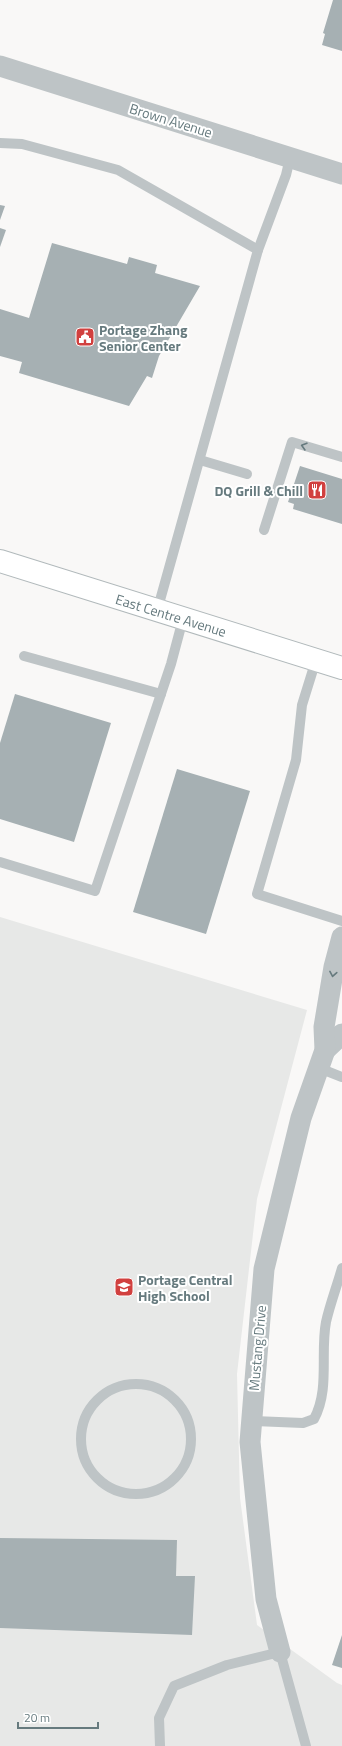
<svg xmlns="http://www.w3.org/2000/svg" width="342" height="1746" font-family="'Titillium Web',sans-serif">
  <rect width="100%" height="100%" fill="#f9f8f7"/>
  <path fill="#e7e8e7" d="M0,917l307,93 -50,189 -20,175 3,124 17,127 80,58 5,2v61h-342z"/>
  <g fill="#a6b0b3">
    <path d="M333,0h9v51l-20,-6 3,-11 -2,-1z"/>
    <path d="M0,205l5,1 -5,14z"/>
    <path d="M0,228l6,2 -6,17z"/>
    <path d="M52,243l75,21 2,-7 28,8 -2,8 45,13 -41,70 -7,22 -5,-2 -18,30 -110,-33 3,-11 -22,-6v-47l29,9z"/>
    <path d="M300,466l42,13v45l-49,-15 1,-5 -6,-2z"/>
    <path d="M15,694l96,29 -37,119 -74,-23v-76z"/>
    <path d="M177,769l73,22 -44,143 -73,-22z"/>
    <path d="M0,1538l177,2 -1,36h19l-3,59 -192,-7z"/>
    <path d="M342,1635v33l-10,-3z"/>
  </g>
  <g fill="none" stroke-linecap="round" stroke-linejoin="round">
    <defs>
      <path id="secondary" d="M0,561l342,107"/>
    </defs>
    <use href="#secondary" stroke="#b1b9bb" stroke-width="24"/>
    <g stroke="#bec4c6" stroke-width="10">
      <path d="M0,143l22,1 96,26 140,80 -101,361"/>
      <path d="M258,250l28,-75 4,-17"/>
      <path d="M200,460l47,14"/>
      <path d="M264,530l28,-88 50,15"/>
      <path d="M24,656l137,38"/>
      <path d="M316,660l-14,45 -6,55 -39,134 85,27"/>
      <path d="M0,862l95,29 76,-227 12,-45"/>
      <path d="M319,1068l23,9"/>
      <circle cx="136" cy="1439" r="55"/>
      <path d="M251,1421l52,2 11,-4c16,-29 6,-66 12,-97 4,-18 11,-36 16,-54"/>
      <path d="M160,1746l-1,-28 15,-32 53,-21 53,-13 26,94"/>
    </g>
    <g stroke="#bec4c6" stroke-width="21">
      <path d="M0,66l342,108"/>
      <path d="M325,1050l17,-16"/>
      <path d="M280,1652l-14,-53 -16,-157 14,-173 37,-151 24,-68 -1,-23 10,-60 8,-30"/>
    </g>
    <use href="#secondary" stroke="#fff" stroke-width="22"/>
  </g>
  <defs><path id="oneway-chevron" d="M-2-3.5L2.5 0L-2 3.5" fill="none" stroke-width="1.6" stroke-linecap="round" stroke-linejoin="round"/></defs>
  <g stroke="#667a7e">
    <use href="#oneway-chevron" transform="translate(304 446) rotate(-164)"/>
    <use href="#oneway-chevron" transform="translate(333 974) rotate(100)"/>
  </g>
  <defs>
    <symbol id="civic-square" viewBox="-11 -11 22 22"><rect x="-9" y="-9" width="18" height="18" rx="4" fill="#d1403f" stroke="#fff"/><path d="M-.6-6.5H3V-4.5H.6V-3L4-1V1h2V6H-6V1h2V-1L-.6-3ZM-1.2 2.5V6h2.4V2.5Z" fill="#fff"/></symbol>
    <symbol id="restaurant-square" viewBox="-11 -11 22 22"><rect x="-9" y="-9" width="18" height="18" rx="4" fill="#d1403f" stroke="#fff"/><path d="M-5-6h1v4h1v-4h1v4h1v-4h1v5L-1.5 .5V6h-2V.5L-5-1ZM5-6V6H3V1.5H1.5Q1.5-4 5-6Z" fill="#fff"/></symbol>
    <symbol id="school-square" viewBox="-11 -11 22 22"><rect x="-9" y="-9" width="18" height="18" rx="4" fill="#d1403f" stroke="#fff"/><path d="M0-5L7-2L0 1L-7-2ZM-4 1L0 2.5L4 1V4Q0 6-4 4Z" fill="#fff"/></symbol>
  </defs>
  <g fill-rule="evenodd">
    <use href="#civic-square" x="74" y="326" width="22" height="22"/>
    <use href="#restaurant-square" x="306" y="479" width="22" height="22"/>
    <use href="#school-square" x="113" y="1276" width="22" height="22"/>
  </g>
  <g text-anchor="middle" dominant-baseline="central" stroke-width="4" stroke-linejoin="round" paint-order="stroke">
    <g font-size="14" fill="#667a7e" stroke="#fff">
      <text transform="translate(171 120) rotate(17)">Brown Avenue</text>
      <text transform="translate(171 615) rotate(17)">East Centre Avenue</text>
      <text transform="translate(257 1348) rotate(-85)">Mustang Drive</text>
    </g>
    <g font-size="14" font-weight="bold" fill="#667a7e" stroke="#fff" text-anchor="start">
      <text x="99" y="329">Portage Zhang<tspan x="99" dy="16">Senior Center</tspan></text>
      <text x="303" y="490" text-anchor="end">DQ Grill &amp; Chill</text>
      <text x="138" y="1279">Portage Central<tspan x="138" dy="16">High School</tspan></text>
    </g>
  </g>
  <path d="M18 1722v6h80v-6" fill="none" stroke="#667a7e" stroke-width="2"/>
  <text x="24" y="1722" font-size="12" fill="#667a7e" stroke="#ffffff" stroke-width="3" paint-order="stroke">20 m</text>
</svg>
